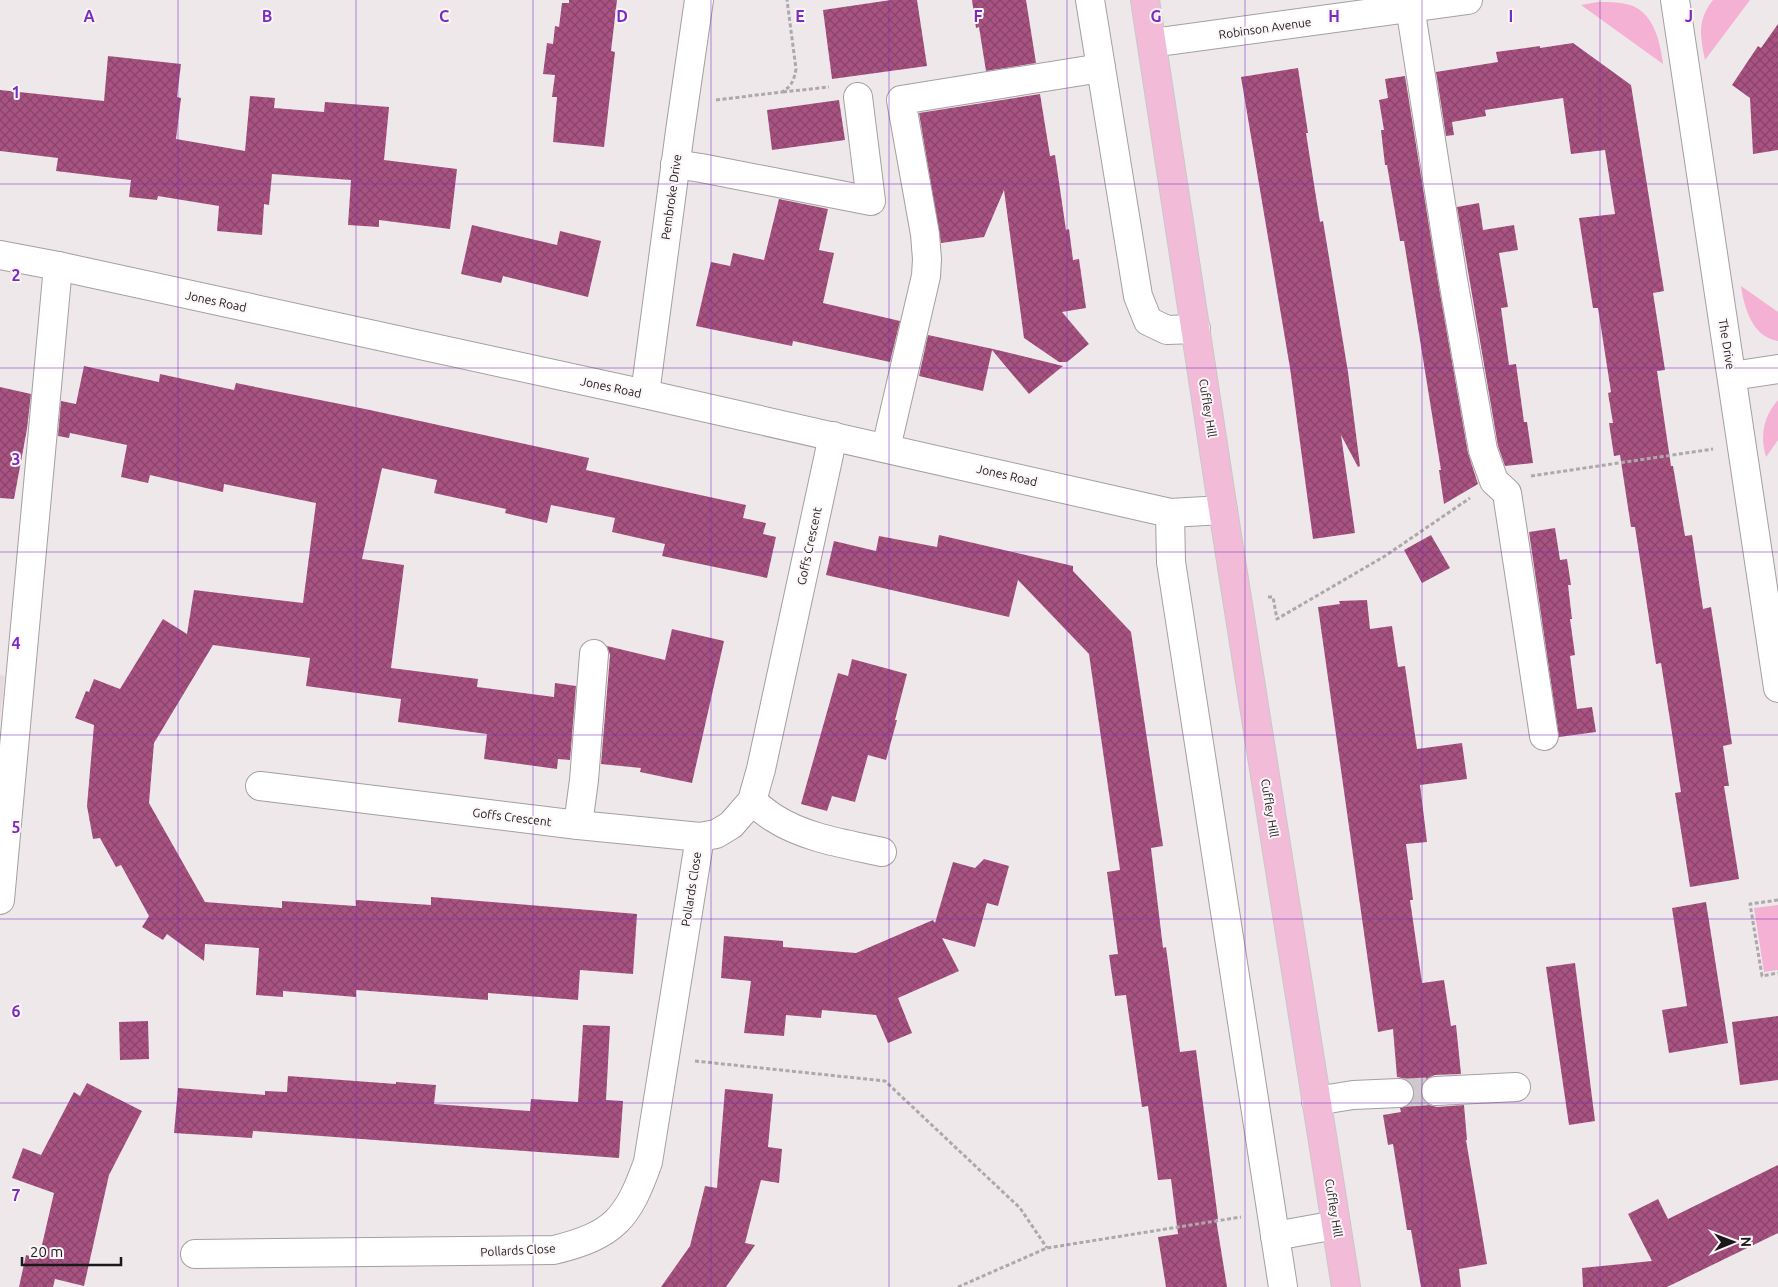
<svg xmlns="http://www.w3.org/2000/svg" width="1778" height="1287" font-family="Ubuntu,sans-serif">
  <defs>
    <pattern id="building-cross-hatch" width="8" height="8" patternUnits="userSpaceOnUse" patternTransform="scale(1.25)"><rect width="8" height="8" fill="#a95382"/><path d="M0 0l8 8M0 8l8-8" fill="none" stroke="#89446a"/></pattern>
  </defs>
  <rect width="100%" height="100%" fill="#eee8ea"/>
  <path fill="#e7d9e0" d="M0,675l5,1 -5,42z"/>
  <g fill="#f5b1d3">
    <path d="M1713,0h37l-45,60c-5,-24 -8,-40 8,-60z"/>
    <path d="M1598,2c10,0 25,0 35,4 22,10 27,37 30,58l-82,-59z"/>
    <path d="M1741,286l37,26v29c-26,-4 -34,-34 -37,-55z"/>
    <path d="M1778,400v40l-12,17c-6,-21 -3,-40 12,-57z"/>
    <path d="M1778,905v65l-14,2 -10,-64z"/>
  </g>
  <g fill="url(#building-cross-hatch)">
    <path d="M569,0h48l-6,51 4,1 -11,95 -51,-5 4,-45h-5l3,-22 -12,-1 4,-31 6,1 2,-18 4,1 3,-24h7z"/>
    <path d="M891,0h26l10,66 -95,13 -9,-69z"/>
    <path d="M972,0h54l10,63 -50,8 -7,-44 -3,1z"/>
    <path d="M1778,24v126l-25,4 -3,-56 -18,-13 26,-39 3,2z"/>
    <path d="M1573,43l58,42 33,206 -11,2 12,77 -8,1 14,95h2l12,70 7,-1 11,74 8,-2 11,70 10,67 -9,2 6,40h-5l15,93 -49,8 -15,-94 6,-1 -11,-72 -9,-57 -5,1 -21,-137h-4l-11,-72 -6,1 -5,-33h4l-5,-30 3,-1 -13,-84h-5l-14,-90 36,-4 -10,-64 -34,4 -8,-56 -78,12 1,6 -34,6 2,13 -8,1 -10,-64 62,-10 -2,-10 44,-6v2z"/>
    <path d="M108,56l73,8 -4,33 4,1 -5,41 69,12 5,-55 25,2 -1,10 50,4 1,-10 64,5 -5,53 73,9 -7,60 -71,-9v7l-31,-2 3,-45 -79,-6 -3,31 -5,-1 -2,31 -45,-4 2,-25 -61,-10 -1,4 -28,-3 2,-17 -75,-9 2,-13 -58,-7v-61l104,11z"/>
    <path d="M1298,68l10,65h-2l7,45 7,44 3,-1 25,151 12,94 -2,1 -17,-32 14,98 -42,6 -23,-171 -49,-291z"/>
    <path d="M1405,76l33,206 30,171 10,31 -34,20 -5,-34h2l-37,-229h-4l-13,-76h-2l-4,-35h3l-5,-30 9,-2 -3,-19z"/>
    <path d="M1040,94l10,62 5,-1 11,75 3,-1 4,31 6,-1 7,49 -24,4 27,32 -22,18h-8l-35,-24 -20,-148 -20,47 -43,6 -22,-130z"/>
    <path d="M839,100l6,40 -73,10 -5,-40z"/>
    <path d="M779,199l49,10 -9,41 15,3 -11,50 77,18 -10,41 -97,-21 -1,5 -96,-20 15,-64 19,4 3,-13 31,7z"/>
    <path d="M1479,203l4,27 31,-5 4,25 -19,3 9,54 -7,1 8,57 7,-1 8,58h3l6,41 -28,3 -7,-20 -41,-239z"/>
    <path d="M472,225l85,20 3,-14 41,10 -13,56 -85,-21 -2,7 -40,-9z"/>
    <path d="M928,335l65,14 70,17 -34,28 -37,-44 -9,41 -64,-15z"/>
    <path d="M84,366l75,16 1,-8 74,16 2,-7 134,27 219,48 -3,12 160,35 -3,13 23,5 -3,11 13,3 -9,41 -105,-22 3,-12 -53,-12 3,-14 -64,-13 -4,18 -42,-10 1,-4 -72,-16 3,-13 -55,-12 -20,91 42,6 -13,103 87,11 -1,8 77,10 1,-14 21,3 -6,74 -12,-1 -1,10 -73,-10 3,-25 -89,-12 3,-23 -95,-13 4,-28 -97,-13 -59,98 -5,60 56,99 77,6v-7l74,5v-6l75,5v-8l206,17 -4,60 -53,-4 -2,30 -90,-7v7l-132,-10v7l-73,-6v6l-27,-2 3,-47 -54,-4 -1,17 -37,-27 -4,6 -21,-13 7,-11 -28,-51 -5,2 -16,-29 -7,1 -6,-33 7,-81 -19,-7 11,-27 3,1 5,-13 26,10 43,-70 24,15 7,-44 109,13 13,-100 -92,-19 -1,8 -73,-17 -2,8 -27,-6 6,-32 -57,-12 -1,5 -11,-2 3,-35 15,3z"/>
    <path d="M0,387l31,7 -4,35 -13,70 -14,-1z"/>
    <path d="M1555,528l5,32 7,-1 4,26h-3l4,34h-2l5,36 -5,1 7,53 15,-2 4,25 -37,5 -30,-205z"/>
    <path d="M939,535l134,31v5l58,61 32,214 -12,2 12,100 3,-1 14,105 16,-2 22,169h-2l11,68h-61l-8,-50 20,-3 -7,-55 -13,1 -10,-74 -6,1 -16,-112 -11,1 -6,-41 9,-1 -11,-82 13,-2 -31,-216 -71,-74 -9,37 -183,-42 8,-34 42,10 3,-15 58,11z"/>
    <path d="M1431,535l19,33 -28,15 -18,-33z"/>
    <path d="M1367,600l3,29 22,-3 6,41 7,-1 12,83 45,-6 5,36 -47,6 7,57 -21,2 7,56h-3l12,83 22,-3 7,46 5,-1 5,49 -26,1 -7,3 -6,6 -2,8 3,8 6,5 8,2 27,-2 3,35h-1l21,124 -28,5 2,18h-40l-10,-57h-4l-14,-86 -5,1 -5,-30 18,-3 -1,-4 7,-2 6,-5 2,-9 -3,-7 -5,-6 -10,-2 -4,-48 -15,3 -60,-425 22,-3 -1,-3z"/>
    <path d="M672,629l52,12 -32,142 -52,-11 1,-4 -40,-4 9,-109 -3,-9 58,14z"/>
    <path d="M852,659l55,15 -12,46h2l-11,40 -18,-5 -13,47 -23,-6 -5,15 -26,-7 37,-131 10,3z"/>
    <path d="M984,859l25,7 -11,40 -11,-3 -12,44 -33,-9 17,33 -61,27 14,35 -24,10 -12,-28 -54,-5 -1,8 -35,-3 -2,21 -40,-3 7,-52 -30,-3 3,-42 59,5v6l73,6 77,-33 2,3 18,-61 22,6z"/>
    <path d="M1706,902l22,141 -59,10 -7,-43 25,-4 -15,-98z"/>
    <path d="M1575,963l20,158 -26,4 -23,-158z"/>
    <path d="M1778,1016v64l-38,5 -8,-63z"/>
    <path d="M148,1021l1,38 -29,1 -1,-38z"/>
    <path d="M583,1025l27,1 -4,74 17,1 -4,57 -366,-27 -1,7 -78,-5 4,-45 87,7v-4l22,1 1,-16 108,8v-2l40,3 -2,19 96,7 1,-12 47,3z"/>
    <path d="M87,1083l55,28 -33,64 -25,111 -29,-7 -2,8h-34l7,-32 13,3 15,-65 -42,-15 11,-30 18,7 33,-63 6,4z"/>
    <path d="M725,1089l48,5 -5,53 14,2 -3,34 -18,-3 -16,63 10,2 -29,42h-65l29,-41 15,-60 12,2z"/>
    <path d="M1778,1165v68l-111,54h-84l-1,-19 70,-7 -24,-47 30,-15 10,20z"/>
  </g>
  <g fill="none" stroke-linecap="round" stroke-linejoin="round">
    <path stroke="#cec9cb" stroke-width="28" stroke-dasharray="28 14" stroke-linecap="butt" d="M1399,1093l37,-2"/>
    <defs>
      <g id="minor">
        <path d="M1090,0l48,296 10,25 19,9 29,-1"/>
        <path d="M1409,0l44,280 30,170 11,31 13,12 37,243"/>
        <path d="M1675,0l103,688"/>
        <path d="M1152,43l316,-43"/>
        <path d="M675,164l26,4 170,33 -13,-104"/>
        <path d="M0,255l58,11 587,128 525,119 53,-3"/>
        <path d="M1732,376l46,-7"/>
        <path d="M645,394l35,-263 19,-131"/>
        <path d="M886,448l40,-172 1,-17 -2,-25 -24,-134 200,-32"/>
        <path d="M1170,513l1,49 112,725"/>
        <path d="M260,786l318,39 122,12 16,-3 15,-9 21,-24 9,-32 72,-333"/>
        <path d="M752,801c7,6 14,12 22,17 31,20 72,26 108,34"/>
        <path d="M578,825l6,-45 10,-126"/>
        <path d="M0,900l58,-634"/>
        <path d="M1436,1091l80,-4"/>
        <path d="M1316,1101l37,-6 46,-2"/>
        <path d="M1275,1236l61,-11"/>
        <path d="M195,1254l359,-4c61,-15 74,-32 94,-88l52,-325"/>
      </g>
      <path id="major" d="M1145,0l78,510 123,777"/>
    </defs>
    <use href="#minor" stroke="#a59fa1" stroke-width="30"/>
    <use href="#major" stroke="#c8c8c8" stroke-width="30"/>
    <g stroke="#ada8a9" stroke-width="3" stroke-dasharray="4 2.5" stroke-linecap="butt">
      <path d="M783,92l46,-5"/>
      <path d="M716,100l66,-8c10,-6 12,-12 14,-23l-9,-69"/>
      <path d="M1531,476l182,-27"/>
      <path d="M1268,597h5l4,22 108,-63 85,-58"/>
      <path d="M1778,900l-28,4 12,72 16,-3"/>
      <path d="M695,1061l190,20 135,127 27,40"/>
      <path d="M958,1287l89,-39 194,-31"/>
    </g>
    <use href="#minor" stroke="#fff" stroke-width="28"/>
    <use href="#major" stroke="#f2bcd9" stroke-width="28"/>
  </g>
  <path fill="none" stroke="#7b2cbf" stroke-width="1" stroke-opacity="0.55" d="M178,0v1287M356,0v1287M533,0v1287M711,0v1287M889,0v1287M1067,0v1287M1245,0v1287M1422,0v1287M1600,0v1287M0,184h1778M0,368h1778M0,552h1778M0,735h1778M0,919h1778M0,1103h1778"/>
  <g text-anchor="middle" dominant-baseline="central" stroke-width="4" stroke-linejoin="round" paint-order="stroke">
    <g font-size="12" fill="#1b1919" stroke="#fbf5f8">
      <text transform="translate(1265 28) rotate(-8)">Robinson Avenue</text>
      <text transform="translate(671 197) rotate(-82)">Pembroke Drive</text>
      <text transform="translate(216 301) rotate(12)">Jones Road</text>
      <text transform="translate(1727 344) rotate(81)">The Drive</text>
      <text transform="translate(611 387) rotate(12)">Jones Road</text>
      <text transform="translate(1208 408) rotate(81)">Cuffley Hill</text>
      <text transform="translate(1007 475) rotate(13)">Jones Road</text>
      <text transform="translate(809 546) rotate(-78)">Goffs Crescent</text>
      <text transform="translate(1270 808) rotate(81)">Cuffley Hill</text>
      <text transform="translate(512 817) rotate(7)">Goffs Crescent</text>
      <text transform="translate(691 889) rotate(-81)">Pollards Close</text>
      <text transform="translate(1334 1208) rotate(81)">Cuffley Hill</text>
      <text transform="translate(518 1250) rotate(-3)">Pollards Close</text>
    </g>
  </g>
  <g font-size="16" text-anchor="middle" font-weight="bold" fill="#7b2cbf" stroke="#fbf5f8" stroke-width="4" stroke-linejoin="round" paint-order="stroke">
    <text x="89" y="22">A</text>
    <text x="267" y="22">B</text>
    <text x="444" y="22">C</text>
    <text x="622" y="22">D</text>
    <text x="800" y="22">E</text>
    <text x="978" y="22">F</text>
    <text x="1156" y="22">G</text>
    <text x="1334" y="22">H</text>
    <text x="1511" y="22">I</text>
    <text x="1689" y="22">J</text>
    <text x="16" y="98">1</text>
    <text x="16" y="281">2</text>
    <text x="16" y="465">3</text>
    <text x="16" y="649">4</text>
    <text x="16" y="833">5</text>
    <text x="16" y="1017">6</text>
    <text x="16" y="1201">7</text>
  </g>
  <g transform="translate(1733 1242) rotate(89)" stroke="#fbf5f8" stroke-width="4" paint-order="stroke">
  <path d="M0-4L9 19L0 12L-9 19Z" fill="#1b1919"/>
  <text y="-8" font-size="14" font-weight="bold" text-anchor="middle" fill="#1b1919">N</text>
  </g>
  <path d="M22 1257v8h99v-8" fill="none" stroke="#1b1919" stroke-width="2.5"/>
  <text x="30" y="1257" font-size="15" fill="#1b1919" stroke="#fbf5f8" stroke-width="4" paint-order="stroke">20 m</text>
</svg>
